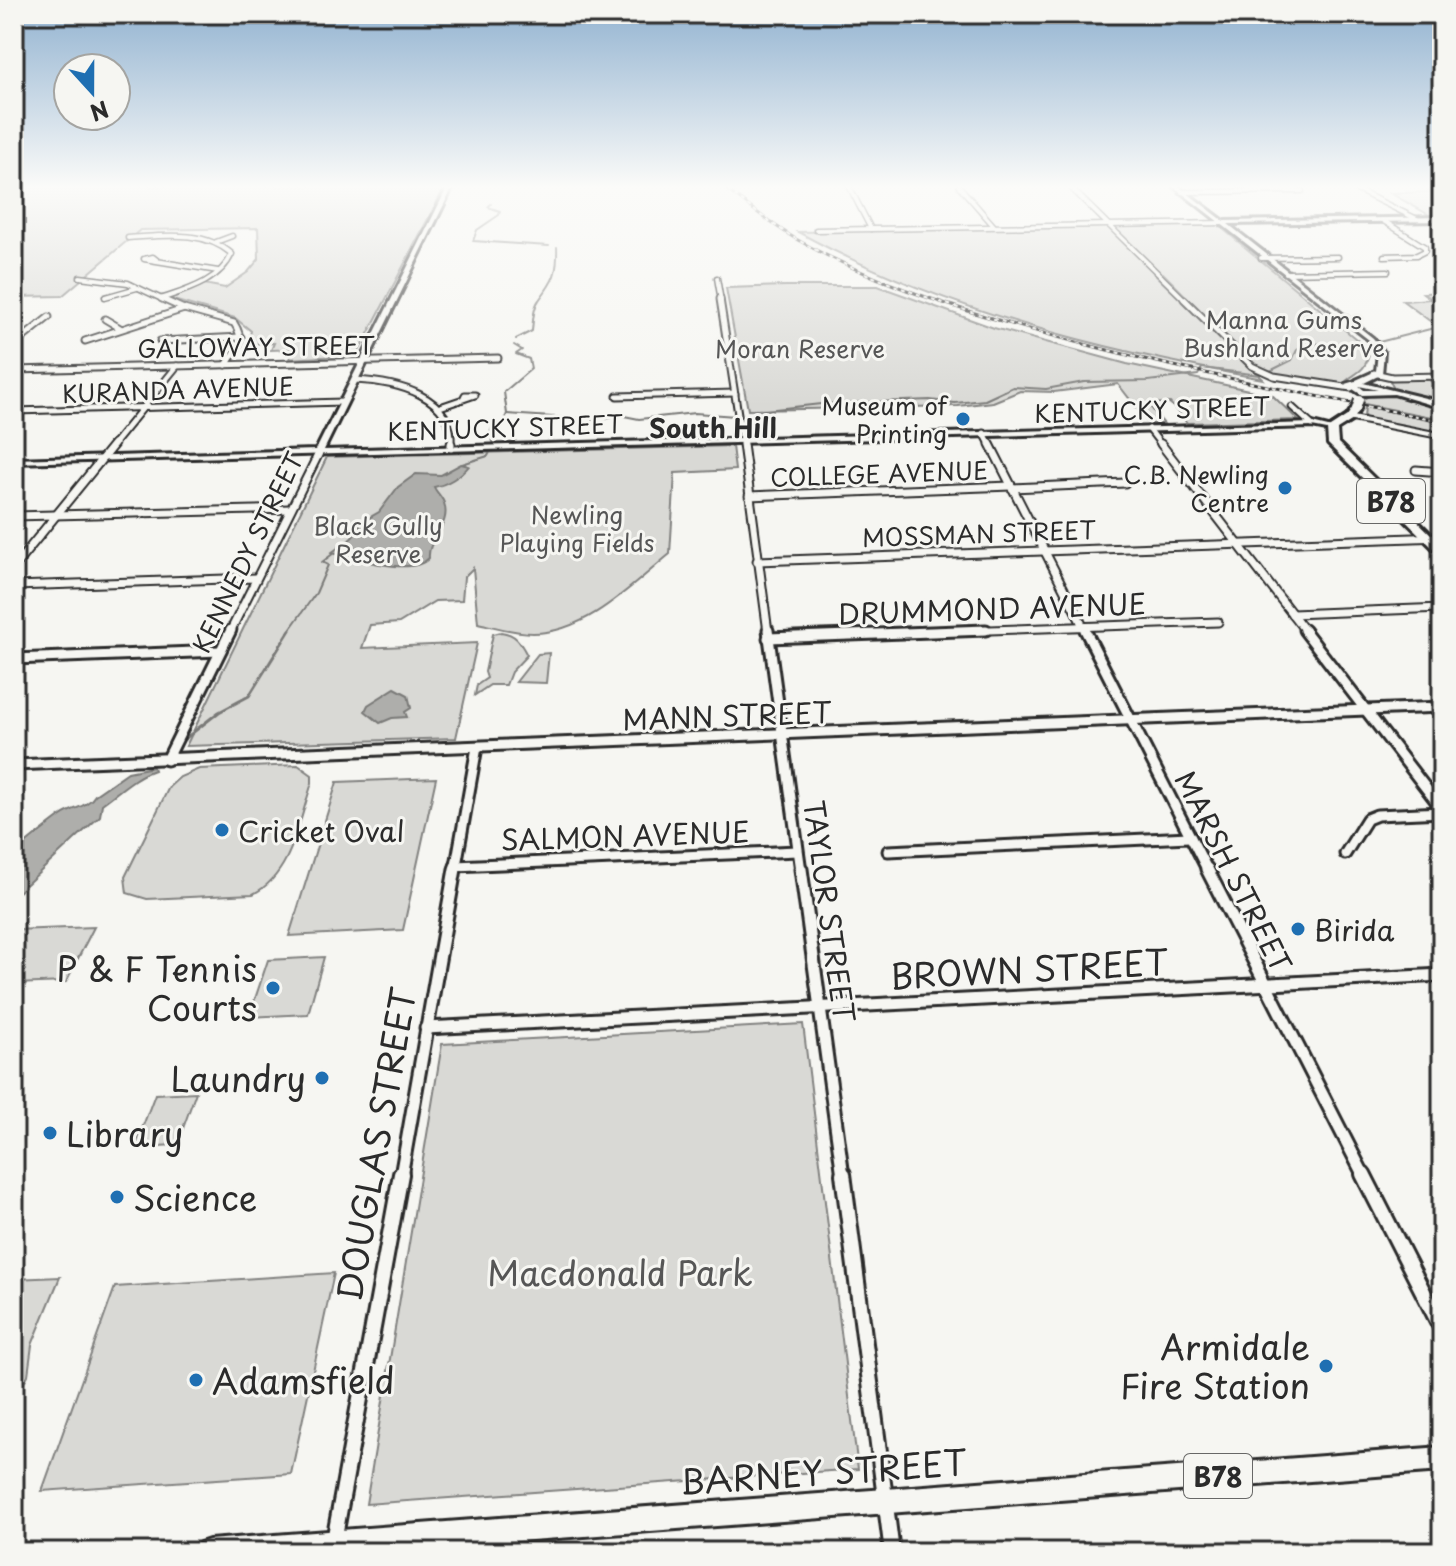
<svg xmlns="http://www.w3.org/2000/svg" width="1456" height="1566" font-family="'Playpen Sans',sans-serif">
  <rect width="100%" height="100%" fill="#f6f6f2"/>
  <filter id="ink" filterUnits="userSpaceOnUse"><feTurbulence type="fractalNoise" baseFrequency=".0125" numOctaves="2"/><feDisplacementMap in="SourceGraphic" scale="16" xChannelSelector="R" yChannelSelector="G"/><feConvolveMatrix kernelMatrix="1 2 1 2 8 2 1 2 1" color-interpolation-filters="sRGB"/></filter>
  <g filter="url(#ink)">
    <g fill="#d9d9d5" stroke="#828280" stroke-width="2">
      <path d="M14,186h431l-88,169 -68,4 6,-10 -24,1 3,-7 -26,1 3,-13 -16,-13 -65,-19 34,-15 21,4 23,-16 11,-13 -1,-31 -118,2 -78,66 -48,1z"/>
      <path d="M1436,192l6,3v22h-9l-43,-24z"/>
      <path d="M1218,225l149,123 2,7c-6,22 -18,17 -27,31l-66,-11 -19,-7 -94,-95 -9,1 109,105c-158,-28 -323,-69 -465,-147z"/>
      <path d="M786,286h92l116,42 133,36 145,31 26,25 -111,3 -17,-20 -22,1 16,20h-15l-31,-40 -64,8 -34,-1 -27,11 -35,4 -210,4 -22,-122z"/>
      <path d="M1442,292v38l-39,-29 28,-2 -8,-6z"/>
      <path d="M1389,379l40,1 13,9v12l-48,-12z"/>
      <path d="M1374,393l19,2 49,12v12l-78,-15 -1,-5z"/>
      <path d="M1365,406l77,16v13l-78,-17z"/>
      <path d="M732,446l3,24 -60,3 -5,81c-38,31 -84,79 -137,79 -18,0 -38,-6 -55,-10l-5,-55 -9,9 -2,23 -27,1 -36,22 -29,2 -8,23 115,-5 -21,95 -270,8 141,-289z"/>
      <path d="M501,632c15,2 19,10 26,23l-16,17 -5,13h-16l-15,10 2,-10 10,-7 -2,-6 8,-38z"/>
      <path d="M549,653l-3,30 -30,-1 22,-28z"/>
      <path d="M298,765l14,10v8c-13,37 -20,92 -59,111l-106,5 -20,-6 -2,-16 44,-90 11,-10 19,-8z"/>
      <path d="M436,778l-33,152 -114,6 48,-154z"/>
      <path d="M94,927l-28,55 -52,2v-54z"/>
      <path d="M324,957l-16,57 -59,3 19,-57z"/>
      <path d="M803,1024l55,445 -492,35 76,-460z"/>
      <path d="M196,1092l-19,53 -42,2 20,-53z"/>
      <path d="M334,1273l-43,201 -249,17 73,-204z"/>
      <path d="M60,1277l-28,68 -4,30 -14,26v-122z"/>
    </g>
    <g fill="#aeaeab" stroke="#7a7a78" stroke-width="2">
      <path d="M461,464l8,2c-8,10 -23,19 -35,21 2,5 8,10 10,16 8,23 -17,35 -15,55 -17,19 -74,0 -98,-5 11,-9 26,-14 29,-30l19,-11 19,-25 18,-13 25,1z"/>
      <path d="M395,688l13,7 3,13 -6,4 2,5 -15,1 -12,5 -15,-12 3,-6z"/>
      <path d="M153,767l1,3c-19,6 -35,22 -52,34l-2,12 -86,80v-42c15,-14 31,-26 47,-38 11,-8 27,-9 34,-21l33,-23z"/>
    </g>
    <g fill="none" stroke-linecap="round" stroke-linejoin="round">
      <g stroke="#7a7a78" stroke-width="2">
        <path d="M1437,192l-1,4 6,4"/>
        <path d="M491,204l-3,3 12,4 -1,4 -22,15 -4,11 76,5"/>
        <path d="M516,339l16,-8c1,-9 1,-24 7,-31 15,-20 19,-27 18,-53"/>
        <path d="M1379,342l63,-16"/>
        <path d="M1268,372l24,-12 5,-10 10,-6 49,-1"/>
        <path d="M507,414l89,6 23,-5 20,4 56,-6 54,4 17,-7 55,-6 109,-4 25,3 30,-3 28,-13 33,2 38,-7 64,-1 50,-6 4,-7 58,7"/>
        <path d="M507,414l-3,-22 27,-23 -2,-10 -13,-5 6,-4 -8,-5"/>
        <path d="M462,464l26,-8 6,-12 -4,-10 2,-6 11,-5 4,-9"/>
        <path d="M288,632l28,-39 12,-28 -6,-3 12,-9"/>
      </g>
      <path stroke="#7a7a78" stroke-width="3" d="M182,741l37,-29 30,-16 41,-66"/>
      <defs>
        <g id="street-far5">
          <path d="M849,186l22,43"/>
          <path d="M959,186l35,40"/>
          <path d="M1069,186l117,115"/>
          <path d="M1355,189l62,30"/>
          <path d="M1182,192l120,-1"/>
          <path d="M1382,220l43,27v4l-8,4 -33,1"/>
          <path d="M816,230l406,-7"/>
          <path d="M128,238c35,-2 75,-9 104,16 -12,27 -45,36 -71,45"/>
          <path d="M216,242l16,-6"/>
          <path d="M1261,258l77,-1"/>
          <path d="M158,261l-5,-4 -9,2 74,12"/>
          <path d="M1286,273l102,-2"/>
          <path d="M80,277l48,6 38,18"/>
          <path d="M717,278l4,23"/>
          <path d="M105,297l32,-9"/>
        </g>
        <g id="street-far4">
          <path d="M162,299l22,10 50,14c12,18 3,26 -8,42"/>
          <path d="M720,299l23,147"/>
          <path d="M1184,299l68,67 22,10 77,12"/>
          <path d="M105,319l15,9"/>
          <path d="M85,341l99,-32"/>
          <path d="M160,341l81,-4"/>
          <path d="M14,345l35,-28"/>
          <path d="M14,370l484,-12"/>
          <path d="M1374,373l18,4 50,-1"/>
          <path d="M355,380c41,2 100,15 96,66"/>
          <path d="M617,396l118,-3"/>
          <path d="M440,407l35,-12h-10l-2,4"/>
          <path d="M1292,407l20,18"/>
          <path d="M14,411l329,-9"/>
          <path d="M1350,418l92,18"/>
          <path d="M1149,429l13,17"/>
          <path d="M984,433l7,13"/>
          <path d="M112,446l65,-80"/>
        </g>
        <g id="street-far3">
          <path d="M743,444l25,188"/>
          <path d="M990,444l96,188"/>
          <path d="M1161,444l145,188"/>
          <path d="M451,448v-4"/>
          <path d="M1416,470l26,2"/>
          <path d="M1012,488l113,-5"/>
          <path d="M749,496l262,-10"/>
          <path d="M14,516l276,-7"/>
          <path d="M757,561l685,-24"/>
          <path d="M14,567l100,-123"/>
          <path d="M14,586l242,-8"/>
          <path d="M1292,614l150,-6"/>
          <path d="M230,632l89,-179"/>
          <path d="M930,632l288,-10"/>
        </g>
        <g id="street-far2">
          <path d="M768,630l33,241"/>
          <path d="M1085,630l123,241"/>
          <path d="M1304,630l138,179"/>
          <path d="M768,638l218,-8"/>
          <path d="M14,659l206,-8"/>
          <path d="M167,760l64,-130"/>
          <path d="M14,765l1428,-58"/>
          <path d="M888,851l301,-14"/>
          <path d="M1345,854l22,-35 10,-4 65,-3"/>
          <path d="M455,866l342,-15"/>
          <path d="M455,871l22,-124"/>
        </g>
        <g id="street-far1">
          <path d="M801,869l42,307"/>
          <path d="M1207,869l157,307"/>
          <path d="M426,1028l1016,-53"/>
          <path d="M401,1176l54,-307"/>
        </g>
        <g id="street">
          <path d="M843,1174l49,378"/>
          <path d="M1363,1174l79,155"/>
          <path d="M332,1552l69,-378"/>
        </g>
        <g id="secondary">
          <path d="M448,186h5l-129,264 988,-27 24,6 -4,2 -20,-4 -1298,36v-4l302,-9z"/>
          <path d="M1173,186h5l46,35 218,-4v4l-214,3 145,114 11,14 -2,22 -20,10h-6v-4l20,-9 2,-19 -9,-12z"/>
          <path d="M1428,186h6l8,5v3z"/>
        </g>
        <g id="primary">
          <path d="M1355,381l87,21v6l-48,-14 -32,1 -17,-11zM1359,386l19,4h-14z"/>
          <path d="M1353,407l7,2 -7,11 -16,10 1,13 104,102v9l-4,-1 -110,-109 -1,-15 20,-13z"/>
          <path d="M1442,1447v24l-1070,81h-175l3,-9 9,-3z"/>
        </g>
      </defs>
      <use href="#street-far5" stroke="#2b2b2b" stroke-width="7"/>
      <use href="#street-far4" stroke="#2b2b2b" stroke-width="9"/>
      <use href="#street-far3" stroke="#2b2b2b" stroke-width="11"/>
      <use href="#street-far2" stroke="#2b2b2b" stroke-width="15"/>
      <use href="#street-far1" stroke="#2b2b2b" stroke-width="17"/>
      <use href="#street" stroke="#2b2b2b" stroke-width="20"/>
      <use href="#secondary" stroke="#2b2b2b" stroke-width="6"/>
      <use href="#primary" stroke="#2b2b2b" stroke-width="6"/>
      <use href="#street-far5" stroke="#f6f6f2" stroke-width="4"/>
      <use href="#street-far4" stroke="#f6f6f2" stroke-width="5"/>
      <use href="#street-far3" stroke="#f6f6f2" stroke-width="7"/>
      <use href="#street-far2" stroke="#f6f6f2" stroke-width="9"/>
      <use href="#street-far1" stroke="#f6f6f2" stroke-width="11"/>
      <use href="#street" stroke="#f6f6f2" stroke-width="14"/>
      <use href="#secondary" fill="#f6f6f2" fill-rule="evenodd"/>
      <use href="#primary" fill="#f6f6f2" fill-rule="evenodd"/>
      <defs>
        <path id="rail" d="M722,186c24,18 48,37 74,53 70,40 148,66 226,88 138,40 279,66 420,94"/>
      </defs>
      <use href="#rail" stroke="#2b2b2b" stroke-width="3"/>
      <use href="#rail" stroke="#f6f6f2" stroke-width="2" stroke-dasharray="4" stroke-linecap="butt"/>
      <defs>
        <path id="primary-bridge" d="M1356,409l3,-9"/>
      </defs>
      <use href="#primary-bridge" stroke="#2b2b2b" stroke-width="12" stroke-linecap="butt"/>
      <use href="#primary-bridge" stroke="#f6f6f2" stroke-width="8"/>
    </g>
  </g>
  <linearGradient id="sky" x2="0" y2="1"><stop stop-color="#91b2d0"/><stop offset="0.46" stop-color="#fbfbf9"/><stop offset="1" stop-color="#fbfbf9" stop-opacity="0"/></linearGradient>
  <rect width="1456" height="406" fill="url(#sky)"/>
  <g fill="#1f6fb2" stroke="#f6f6f2" stroke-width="3">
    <circle cx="963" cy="419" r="8"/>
    <circle cx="1285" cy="488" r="8"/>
    <circle cx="222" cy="830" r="8"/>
    <circle cx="1298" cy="929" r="8"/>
    <circle cx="273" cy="988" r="8"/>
    <circle cx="322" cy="1078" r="8"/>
    <circle cx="50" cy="1133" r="8"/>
    <circle cx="117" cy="1197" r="8"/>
    <circle cx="1326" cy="1366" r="8"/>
    <circle cx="196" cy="1380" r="8"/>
  </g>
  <g text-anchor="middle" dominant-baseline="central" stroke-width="6" stroke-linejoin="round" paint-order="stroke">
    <g font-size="24" fill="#565656" stroke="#f6f6f2">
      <text x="1284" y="319">Manna Gums<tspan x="1284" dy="28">Bushland Reserve</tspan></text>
      <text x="800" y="348">Moran Reserve</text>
      <text x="577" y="514">Newling<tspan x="577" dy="28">Playing Fields</tspan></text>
      <text x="378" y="525">Black Gully<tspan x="378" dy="28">Reserve</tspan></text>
    </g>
    <g font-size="24" fill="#2b2b2b" stroke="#f6f6f2">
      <text transform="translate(256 346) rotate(-1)">GALLOWAY STREET</text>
      <text transform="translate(178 389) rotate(-2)">KURANDA AVENUE</text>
      <text transform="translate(1152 409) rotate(-2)">KENTUCKY STREET</text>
      <text transform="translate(505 427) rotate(-2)">KENTUCKY STREET</text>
      <text transform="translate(879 473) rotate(-2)">COLLEGE AVENUE</text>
      <text transform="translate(979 533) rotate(-2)">MOSSMAN STREET</text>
      <text transform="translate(247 552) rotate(-64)">KENNEDY STREET</text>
    </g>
    <g font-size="24" fill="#2b2b2b" stroke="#f6f6f2" text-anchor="end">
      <text x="947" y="405">Museum of<tspan x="947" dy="28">Printing</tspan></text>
      <text x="1269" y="474">C.B. Newling<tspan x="1269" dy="28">Centre</tspan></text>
    </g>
    <g font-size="26" font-weight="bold" fill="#2b2b2b" stroke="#f6f6f2">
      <text x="713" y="427">South Hill</text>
    </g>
    <g fill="#f6f6f2" stroke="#686867" stroke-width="2">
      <rect x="1357" y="479" width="68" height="44" rx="6"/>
      <rect x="1184" y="1454" width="68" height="44" rx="6"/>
    </g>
    <g font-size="26" font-weight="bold" fill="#2b2b2b">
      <text x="1391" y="501">B78</text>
      <text x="1218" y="1476">B78</text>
    </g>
    <g font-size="28" fill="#2b2b2b" stroke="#f6f6f2">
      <text transform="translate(992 608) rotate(-2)">DRUMMOND AVENUE</text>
      <text transform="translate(727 715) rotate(-2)">MANN STREET</text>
      <text transform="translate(625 835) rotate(-2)">SALMON AVENUE</text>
      <text transform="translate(1234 871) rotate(63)">MARSH STREET</text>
      <text transform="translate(830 911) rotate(82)">TAYLOR STREET</text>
    </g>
    <g font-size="28" fill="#2b2b2b" stroke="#f6f6f2" text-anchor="start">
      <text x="238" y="830">Cricket Oval</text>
      <text x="1314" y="929">Birida</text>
    </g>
    <g font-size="34" fill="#2b2b2b" stroke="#f6f6f2" text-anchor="end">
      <text x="257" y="968">P &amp; F Tennis<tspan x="257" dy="39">Courts</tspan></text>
      <text x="306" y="1078">Laundry</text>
      <text x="66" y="1133" text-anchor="start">Library</text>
      <text x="133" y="1197" text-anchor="start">Science</text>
      <text x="1310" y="1346">Armidale<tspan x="1310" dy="39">Fire Station</tspan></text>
      <text x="212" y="1380" text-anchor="start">Adamsfield</text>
    </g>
    <g font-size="34" fill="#2b2b2b" stroke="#f6f6f2">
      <text transform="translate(1029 968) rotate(-3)">BROWN STREET</text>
      <text transform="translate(375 1144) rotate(-80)">DOUGLAS STREET</text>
      <text transform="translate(823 1471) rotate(-4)">BARNEY STREET</text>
    </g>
    <g font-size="34" fill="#565656" stroke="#f6f6f2">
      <text x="620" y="1272">Macdonald Park</text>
    </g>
  </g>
  <rect width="1456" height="1566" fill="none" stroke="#f6f6f2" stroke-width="48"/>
  <rect x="24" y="24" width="1408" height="1518" fill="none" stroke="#2b2b2b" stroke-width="3" filter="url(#ink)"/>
  <g transform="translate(92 92) rotate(159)"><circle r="38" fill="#f6f6f2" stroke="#a5a5a2" stroke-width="2"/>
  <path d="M0-6L14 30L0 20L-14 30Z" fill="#1f6fb2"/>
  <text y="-12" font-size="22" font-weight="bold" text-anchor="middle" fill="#2b2b2b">N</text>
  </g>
</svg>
